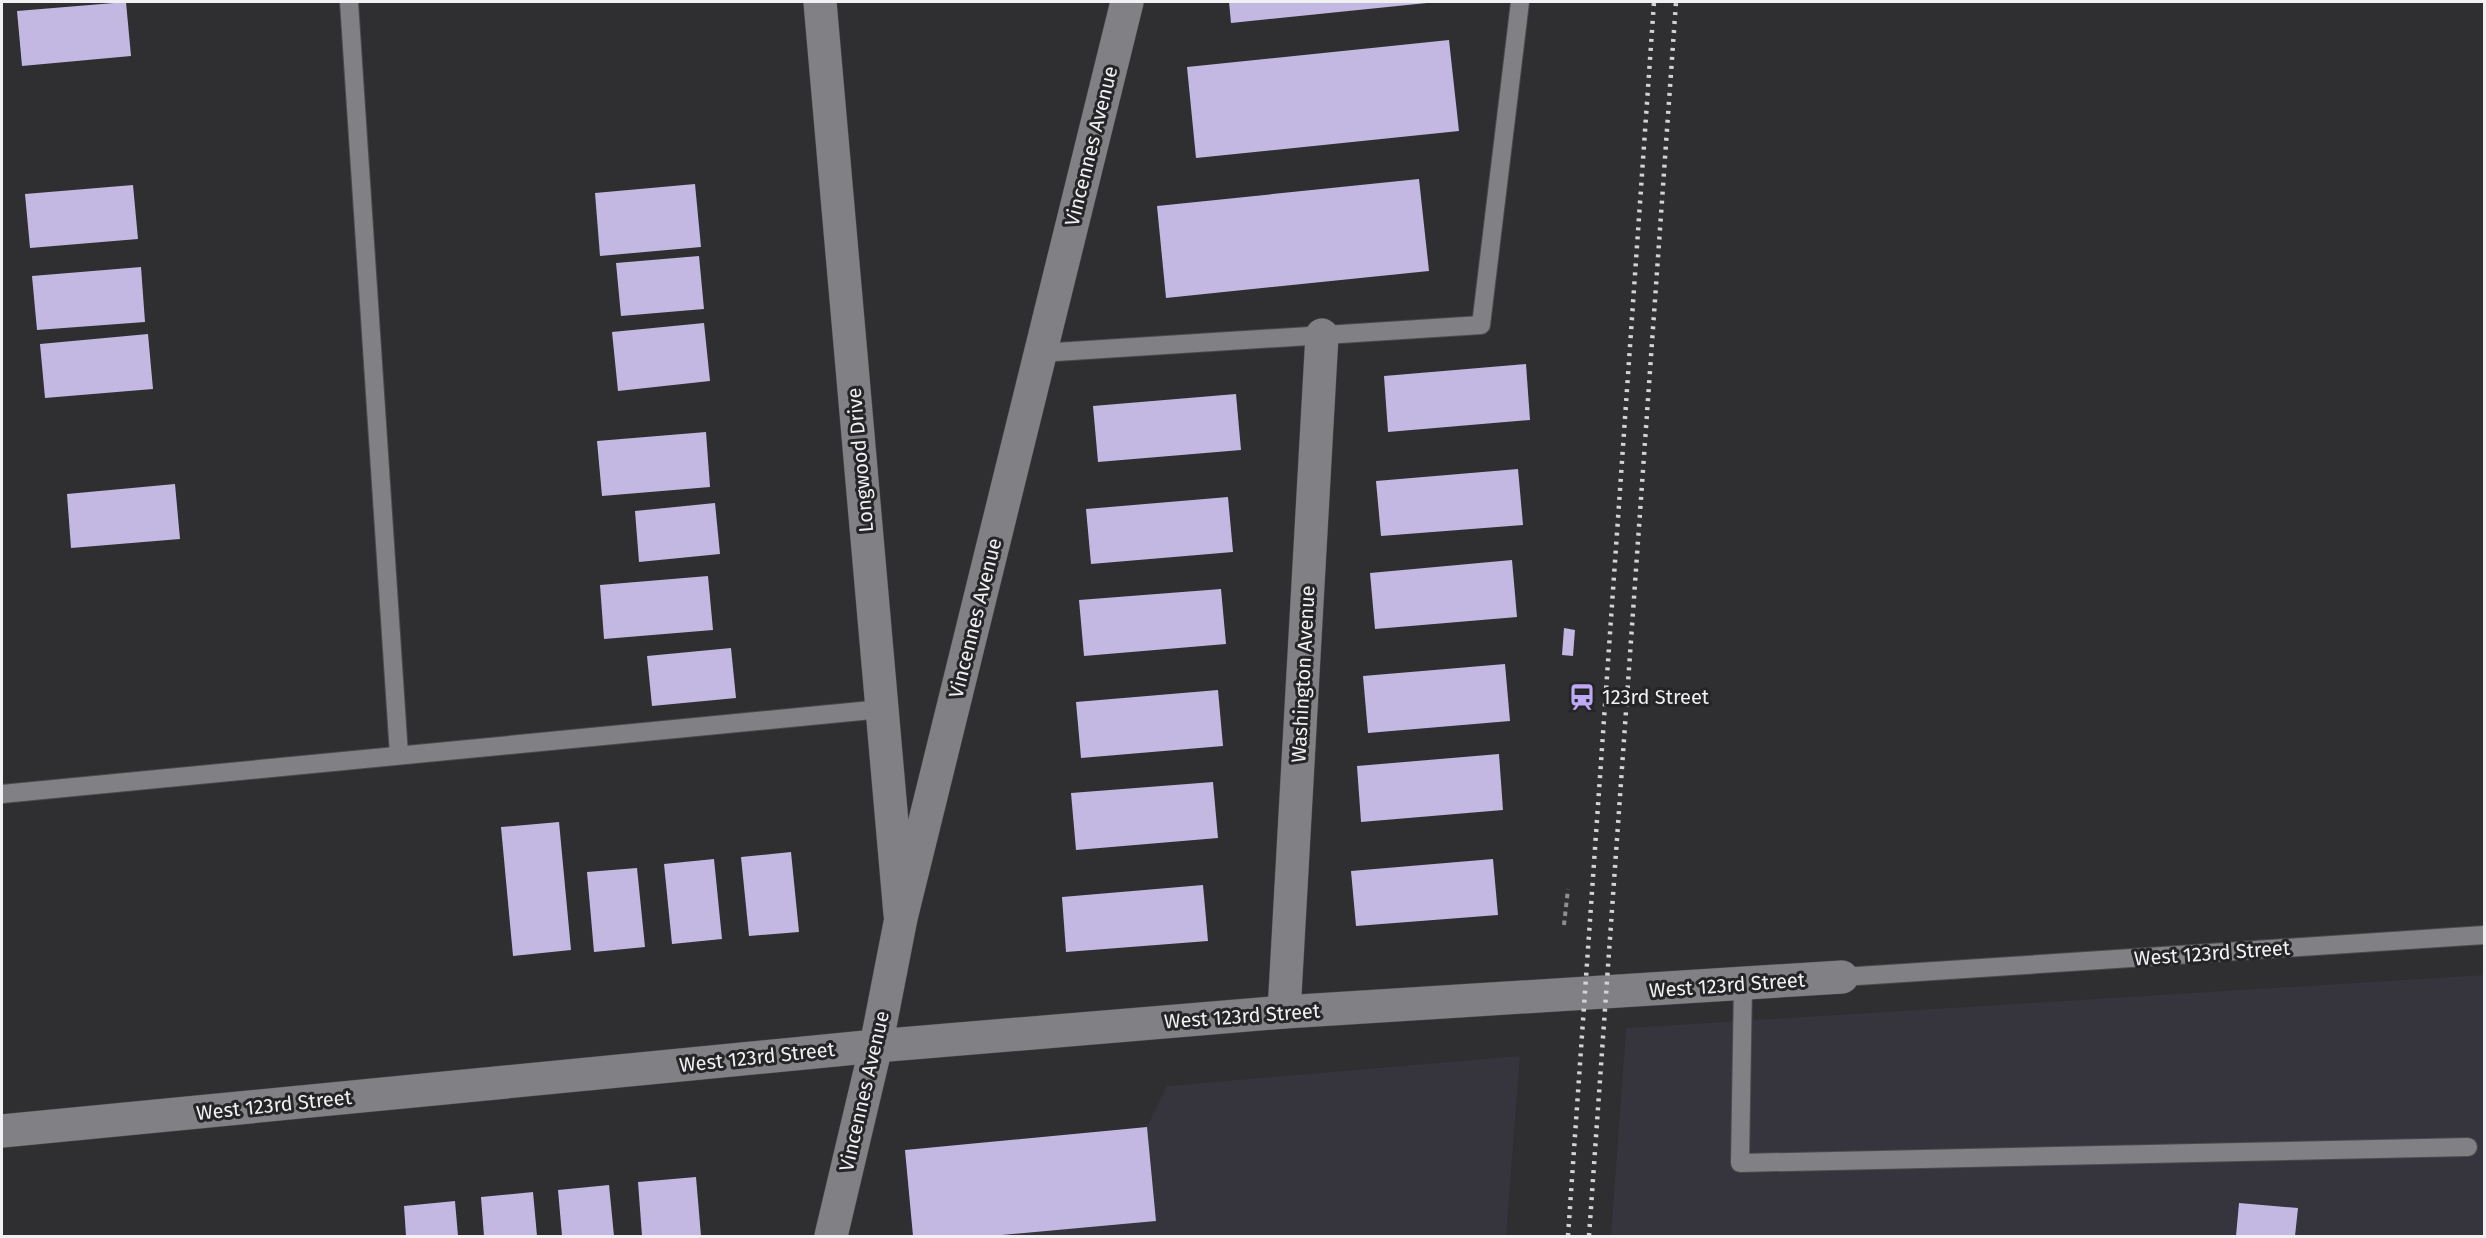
<svg xmlns="http://www.w3.org/2000/svg" width="2486" height="1238" font-family="'Fira Sans',sans-serif">
  <rect width="100%" height="100%" fill="#2f2e31"/>
  <g fill="#36343d">
    <path d="M2484,975v261h-873l15,-208z"/>
    <path d="M1520,1056l-14,180h-515l165,-15 -9,-94 20,-41z"/>
  </g>
  <g fill="#c2b8e1">
    <path d="M126,2l5,54 -109,10 -5,-55z"/>
    <path d="M1229,2h198v1l-196,20z"/>
    <path d="M1449,40l10,91 -263,27 -9,-91z"/>
    <path d="M1419,179l10,92 -263,27 -9,-92z"/>
    <path d="M695,184l6,63 -101,9 -5,-63z"/>
    <path d="M133,185l5,54 -108,9 -5,-54z"/>
    <path d="M699,256l5,53 -83,7 -5,-53z"/>
    <path d="M141,267l4,55 -108,8 -5,-54z"/>
    <path d="M704,323l6,58 -92,10 -6,-59z"/>
    <path d="M148,334l5,55 -108,9 -5,-54z"/>
    <path d="M1526,364l4,56 -142,12 -4,-56z"/>
    <path d="M1236,394l5,56 -143,12 -5,-56z"/>
    <path d="M706,432l4,55 -108,9 -5,-55z"/>
    <path d="M1518,469l5,56 -142,11 -5,-55z"/>
    <path d="M175,484l5,55 -109,9 -4,-54z"/>
    <path d="M1228,497l5,55 -142,12 -5,-55z"/>
    <path d="M715,503l5,51 -81,8 -4,-51z"/>
    <path d="M1512,560l5,57 -142,12 -5,-56z"/>
    <path d="M708,576l5,54 -109,9 -4,-54z"/>
    <path d="M1221,589l5,55 -142,12 -5,-56z"/>
    <path d="M1564,628l11,2 -2,26 -11,-1z"/>
    <path d="M731,648l5,50 -84,8 -5,-50z"/>
    <path d="M1505,664l5,57 -142,12 -5,-57z"/>
    <path d="M1218,690l5,56 -142,12 -5,-56z"/>
    <path d="M1499,754l4,56 -142,12 -4,-56z"/>
    <path d="M1213,782l5,56 -142,12 -5,-57z"/>
    <path d="M559,822l12,128 -58,6 -12,-129z"/>
    <path d="M791,852l8,80 -50,4 -8,-79z"/>
    <path d="M714,859l8,80 -50,5 -8,-80z"/>
    <path d="M1493,859l5,56 -142,11 -5,-55z"/>
    <path d="M637,868l8,79 -51,5 -7,-80z"/>
    <path d="M1203,885l5,56 -142,11 -4,-55z"/>
    <path d="M1147,1127l9,94 -165,15h-78l-8,-86z"/>
    <path d="M696,1177l5,59h-59l-4,-54z"/>
    <path d="M609,1185l5,51h-52l-4,-46z"/>
    <path d="M533,1192l4,44h-53l-3,-39z"/>
    <path d="M455,1201l3,35h-52l-2,-30z"/>
    <path d="M2239,1203l59,5 -3,28h-59z"/>
  </g>
  <g fill="none" stroke-linecap="round" stroke-linejoin="round">
    <defs>
      <g id="lane">
        <path d="M349,2l50,753"/>
        <path d="M1040,353l441,-28 39,-323"/>
        <path d="M2,794l880,-85"/>
        <path d="M1842,977l642,-42"/>
        <path d="M1743,984l-3,179 728,-16"/>
      </g>
      <g id="street">
        <path d="M820,2l80,912"/>
        <path d="M1284,1012l38,-677"/>
        <path d="M876,1046l408,-34 558,-35"/>
      </g>
      <g id="secondary">
        <path d="M2,1131l874,-85"/>
        <path d="M831,1236l45,-190 25,-128 226,-916"/>
      </g>
    </defs>
    <use href="#lane" stroke="#4b4a4d" stroke-width="20"/>
    <use href="#street" stroke="#4b4a4d" stroke-width="34"/>
    <use href="#secondary" stroke="#4b4a4d" stroke-width="34"/>
    <path stroke="#8f8e90" stroke-width="4" stroke-dasharray="4.5 4.5" stroke-linecap="butt" d="M1564,925l4,-36"/>
    <use href="#lane" stroke="#818084" stroke-width="18"/>
    <use href="#street" stroke="#818084" stroke-width="33"/>
    <use href="#secondary" stroke="#818084" stroke-width="33"/>
    <g stroke="#d3d2d4" stroke-width="4.5" stroke-dasharray="3 6" stroke-linecap="butt">
      <path d="M1568,1236l86,-1234"/>
      <path d="M1589,1236l87,-1234"/>
    </g>
  </g>
  <defs>
    <symbol id="station-bare" viewBox="-9 -9 18 18"><path d="M-3-6H3Q5-6 5-4V2Q5 4 3 4L4.5 6H3L1.5 4h-3L-3 6H-4.5L-3 4Q-5 4-5 2V-4Q-5-6-3-6ZM-3.5-4v3h7v-3ZM-3.5 1v1.5H-2V1ZM2 1v1.5H3.5V1Z" fill="#bea9f5" stroke="#252427" stroke-width="2.5" paint-order="stroke"/></symbol>
  </defs>
  <g fill-rule="evenodd">
    <use href="#station-bare" x="1563" y="678" width="38" height="38"/>
  </g>
  <g text-anchor="middle" dominant-baseline="central" stroke-width="6" stroke-linejoin="round" paint-order="stroke">
    <g font-size="20" fill="#f1f0f2" stroke="#252427">
      <text transform="translate(1091 146) rotate(-76)">Vincennes Avenue</text>
      <text transform="translate(860 460) rotate(-95)">Longwood Drive</text>
      <text transform="translate(975 618) rotate(-76)">Vincennes Avenue</text>
      <text transform="translate(1303 674) rotate(-87)">Washington Avenue</text>
      <text transform="translate(2212 953) rotate(-4)">West 123rd Street</text>
      <text transform="translate(1727 985) rotate(-4)">West 123rd Street</text>
      <text transform="translate(1242 1016) rotate(-4)">West 123rd Street</text>
      <text transform="translate(757 1057) rotate(-6)">West 123rd Street</text>
      <text transform="translate(864 1091) rotate(-77)">Vincennes Avenue</text>
      <text transform="translate(274 1105) rotate(-6)">West 123rd Street</text>
    </g>
    <g font-size="20" fill="#f1f0f2" stroke="#252427" text-anchor="start">
      <text x="1602" y="697">123rd Street</text>
    </g>
  </g>
  <rect width="2486" height="1238" fill="none" stroke="#f1f0f2" stroke-width="6"/>
</svg>
